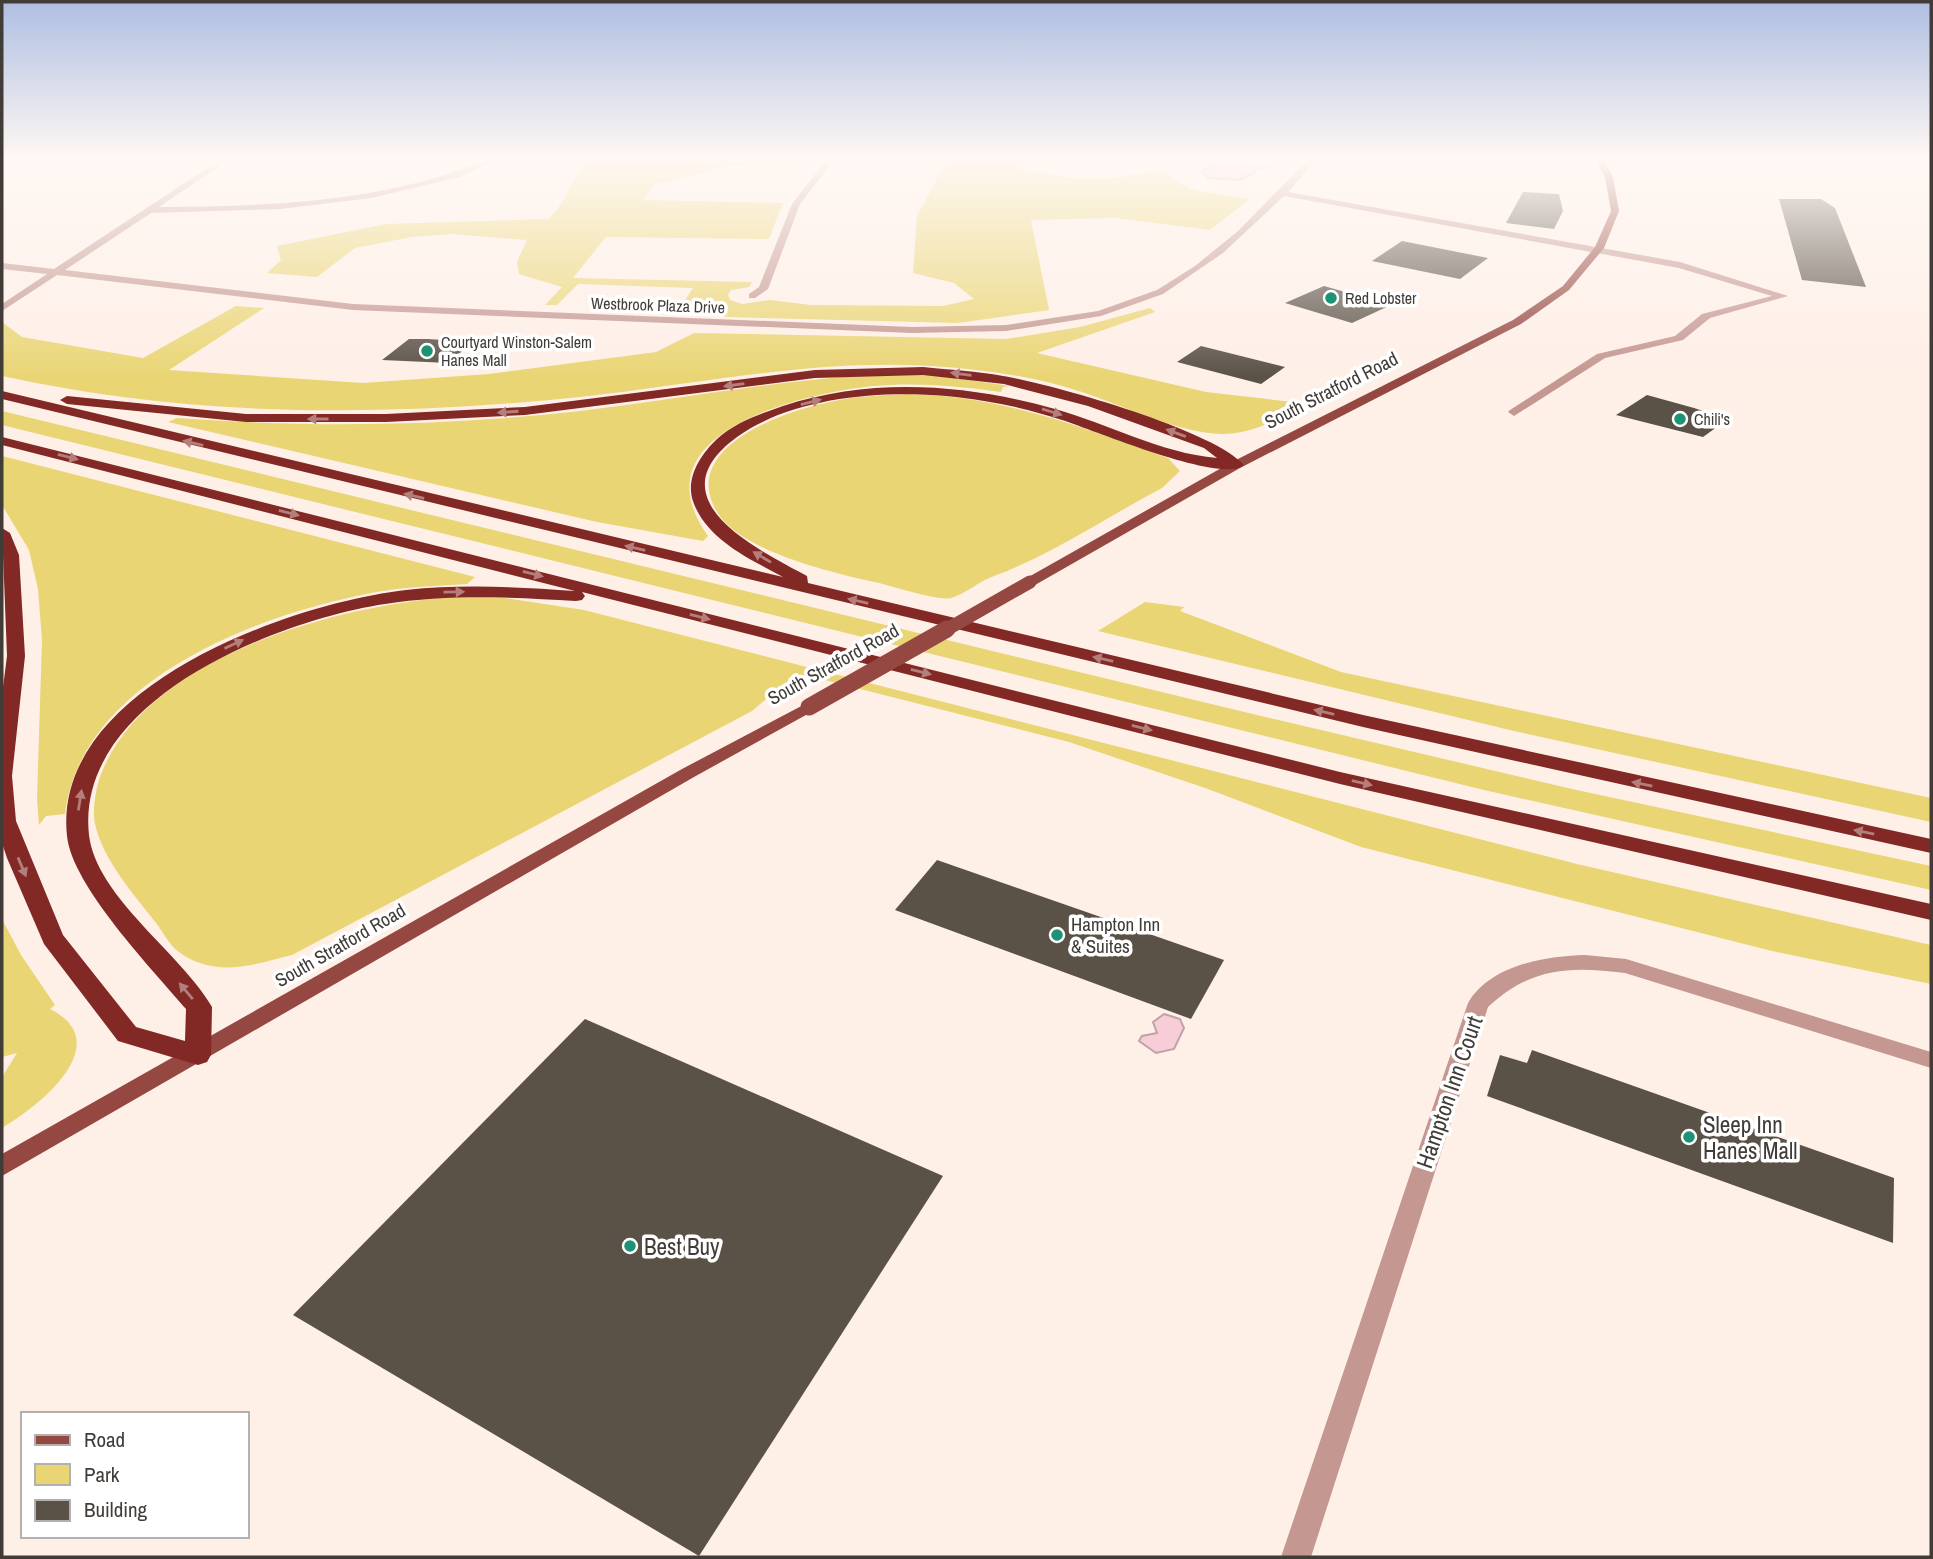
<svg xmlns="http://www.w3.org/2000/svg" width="1933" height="1559" font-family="'Archivo Narrow',sans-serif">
  <rect width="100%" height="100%" fill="#feefe7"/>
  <g fill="#e9d574">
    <path d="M568,159h253l-91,7 -75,18 -12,16 140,3 -14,36 -163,-2 -33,41 179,4 -3,5 -18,3 -3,5 2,5 12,4 28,-4 41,5 132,1 31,-7 -20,-16 -41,-10 4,-57 31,-57h68l2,9 53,10h44l50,-9c15,26 57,25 85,30l-40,31 -95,-12 -84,2 18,90 -91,13 -230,-6 -46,-5 1,-9 10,-15 -115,-4 -21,21h-12l17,-18 -43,-13 -2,-12 10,-22 -76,-6 -39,3 -57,11 -38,29 -50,-4 14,-13 -4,-14 109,-22 162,-5c21,-19 19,-35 37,-54z"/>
    <path d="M236,306l28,2 -95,62 194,13 126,-9 167,-22 38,-19 312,6 74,-12 70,-19 5,4 -118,41 169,39 104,12c-28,13 -56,30 -88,30 -43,-1 -98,-28 -140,-42 -49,-16 -100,-23 -151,-26 -119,-7 -233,18 -351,31 -194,20 -387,21 -578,-21v-54l20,15 121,21z"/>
    <path d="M885,374l47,1 78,11 -7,1 -2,5c-42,-6 -86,-10 -128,-6 -73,8 -239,47 -165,150l-5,5 -106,-19 -429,-100 9,-4c134,10 269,8 403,-7 102,-12 202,-32 305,-37z"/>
    <path d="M909,394c93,2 173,33 259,64l12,13 -18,17c-55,29 -111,67 -168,88 -15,5 -28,18 -43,22 -13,3 -56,-11 -72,-15 -43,-9 -138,-31 -162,-71 -39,-65 68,-101 113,-110 26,-6 53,-7 79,-8z"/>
    <path d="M2,411l1259,305 311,73 359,77v24l-447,-100 -1482,-365z"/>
    <path d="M2,456l4,1 469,120 -8,7c-32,2 -65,3 -96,9 -115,22 -290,88 -306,221l-19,2 -7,9 -2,-26 5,-159 -4,-51 -9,-39 -27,-45z"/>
    <path d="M453,597h45l86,13 993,254 354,81v39l-159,-33 -411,-104 -153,-58 -139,-47 -264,-67 -33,19 -20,17 -460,244c-28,7 -61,18 -89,9 -7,-2 -18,-7 -24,-12 -9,-6 -16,-20 -23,-29 -23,-30 -52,-61 -61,-99 -3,-13 1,-39 7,-52 47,-117 238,-167 351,-175z"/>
    <path d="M1145,602l39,5 -4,4 161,61 590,126v24l-417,-91 -416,-100z"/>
    <path d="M2,919l19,36 34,50 -5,4c68,34 -11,98 -48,119v-51l15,-24 -15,4z"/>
  </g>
  <g fill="#f7cdd7" stroke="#c0a2a7" stroke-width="2">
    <path d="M1203,159h75l-7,7 -17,3 1,4 -15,7 -32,-2 -7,-7 12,-4 -11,-5z"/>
    <path d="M1164,1014l16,5 4,9 -10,21 -18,4 -17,-12 3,-5 15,-3 -4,-11z"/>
  </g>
  <g fill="#5a5247">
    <path d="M1523,192l36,2 4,17 -9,18 -48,-6z"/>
    <path d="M1779,199h42l14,9 31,79 -64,-7z"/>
    <path d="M1402,241l86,17 -28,21 -88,-18z"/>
    <path d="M1324,286l67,19 -39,18 -67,-20z"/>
    <path d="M409,339h19l44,3 -23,21 -67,-3z"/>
    <path d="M1201,346l84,21 -24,17 -84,-22z"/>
    <path d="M1647,395l47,13 34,11 -25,18 -87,-22z"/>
    <path d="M937,860l287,100 -33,59 -296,-109z"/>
    <path d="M585,1019l358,157 -244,380 -406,-241z"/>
    <path d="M1532,1050l362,128 -1,65 -406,-147 13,-41 27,8z"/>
  </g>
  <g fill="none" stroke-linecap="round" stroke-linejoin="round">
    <g fill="#c49791" fill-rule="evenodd">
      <path d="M221,159h9l-71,48c112,-1 225,-4 329,-48h11l-39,18 -89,21 -91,11 -129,4 -86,57 288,34 559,23 94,-2 92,-14 59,-21 38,-24 43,-35 71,-72h8l-29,33 392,70 108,34 -78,22 -27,22 -78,18 -91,58 -6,-4 2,-2 87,-56 78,-18 27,-22 70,-18 -93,-28 -395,-72 -61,57 -60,41 -62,22 -95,15 -94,2 -559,-23 -296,-35 -55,36v-7l45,-30 -45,-5v-6l52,6z"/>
      <path d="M827,159h8l-35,45 -32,85 -13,9h-6v-4l10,-7 33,-83z"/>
      <path d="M1585,955l41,4 305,93v16l-306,-95c-55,-7 -94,-6 -137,34l-177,550h-30l187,-554c22,-38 78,-47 117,-48z"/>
    </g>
    <g fill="#954842" fill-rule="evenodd">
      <path d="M1595,159h8l10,18 6,34 -15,37 -35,42 -48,34 -281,144 -205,117h-10v-6l207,-117 281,-142 50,-34 32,-39 16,-36 -6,-34z"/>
      <path d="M809,702l6,2 2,3 -2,3 -121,67 -692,399v-22l680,-385z"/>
    </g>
    <g fill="#822825" fill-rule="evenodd">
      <path d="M923,367c27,3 54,4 80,9 49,8 211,54 241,89 -21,20 -153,-36 -182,-45 -25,-8 -51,-15 -78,-19 -74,-13 -183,-10 -247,36 -85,62 20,112 70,139l1,7 555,132 568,124v14l-568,-126 -1361,-328v-8l781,186c-33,-18 -74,-36 -89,-73 -10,-24 6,-49 23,-65 19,-17 43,-25 66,-33 89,-29 183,-22 272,3 54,15 105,44 162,49l-13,-10 -116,-42 -84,-22 -81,-9 -108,3 -290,37 -139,7h-140l-179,-18 -7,-4 7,-4 179,18h140l139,-7 290,-37z"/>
      <path d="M2,437l1338,335 591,132v16l-591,-136 -758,-192 3,4 -3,4 -6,1c-64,-4 -127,-7 -191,3 -107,16 -311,96 -296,231 7,62 94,120 123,172l-1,48 -4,7 -9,3 -80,-24 -74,-97 -37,-86 -5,-15v-148l5,-39 -5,-128 8,5 9,22 6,101 -13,120 4,45 47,114 73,92 49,14 1,-32c-33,-39 -114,-123 -119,-173 -16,-148 224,-233 339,-246 56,-6 113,-3 169,1l-573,-146z"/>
    </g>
    <path stroke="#954842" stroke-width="13" d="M944,631l86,-49"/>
    <path stroke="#954842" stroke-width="17" d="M809,707l138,-78"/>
  </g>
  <defs><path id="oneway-solid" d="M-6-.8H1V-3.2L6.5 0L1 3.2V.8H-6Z" transform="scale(1.75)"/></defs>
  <g fill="#b47e7c">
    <use href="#oneway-solid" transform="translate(961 374) rotate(-173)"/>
    <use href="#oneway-solid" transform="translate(734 385) rotate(172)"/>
    <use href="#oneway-solid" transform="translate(811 402) rotate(-14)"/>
    <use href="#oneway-solid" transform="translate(508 412) rotate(176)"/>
    <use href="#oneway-solid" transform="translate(1052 412) rotate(17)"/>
    <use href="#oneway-solid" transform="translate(318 419) rotate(-180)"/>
    <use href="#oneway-solid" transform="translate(1176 433) rotate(-160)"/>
    <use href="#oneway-solid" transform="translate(193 443) rotate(-167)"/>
    <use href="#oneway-solid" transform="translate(68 457) rotate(14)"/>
    <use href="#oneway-solid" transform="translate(414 496) rotate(-167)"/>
    <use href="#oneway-solid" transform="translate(289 513) rotate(14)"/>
    <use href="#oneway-solid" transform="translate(635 548) rotate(-167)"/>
    <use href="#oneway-solid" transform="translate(762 557) rotate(-149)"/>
    <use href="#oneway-solid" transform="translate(533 574) rotate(14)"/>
    <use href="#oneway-solid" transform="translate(454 592) rotate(-1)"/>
    <use href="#oneway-solid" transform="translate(858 601) rotate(-167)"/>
    <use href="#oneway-solid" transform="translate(700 617) rotate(14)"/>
    <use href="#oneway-solid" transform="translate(234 644) rotate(-25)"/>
    <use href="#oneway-solid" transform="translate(1103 659) rotate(-167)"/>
    <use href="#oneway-solid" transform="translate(921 672) rotate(14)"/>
    <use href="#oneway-solid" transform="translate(1324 712) rotate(-167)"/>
    <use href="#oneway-solid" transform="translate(1142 728) rotate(14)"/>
    <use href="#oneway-solid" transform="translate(1362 783) rotate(13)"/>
    <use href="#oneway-solid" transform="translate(1642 784) rotate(-168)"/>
    <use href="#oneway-solid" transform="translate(80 800) rotate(-81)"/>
    <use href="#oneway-solid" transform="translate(1864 832) rotate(-168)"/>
    <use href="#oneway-solid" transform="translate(22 867) rotate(67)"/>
    <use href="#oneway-solid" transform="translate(186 991) rotate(-130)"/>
  </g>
  <linearGradient id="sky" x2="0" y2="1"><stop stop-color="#aebee1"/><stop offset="0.42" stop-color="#fff8f4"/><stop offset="1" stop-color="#fff8f4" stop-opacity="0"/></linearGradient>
  <rect width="1933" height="377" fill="url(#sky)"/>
  <g fill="#1e9275" stroke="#fff" stroke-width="2.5">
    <circle cx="1331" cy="298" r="7"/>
    <circle cx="427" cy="351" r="7"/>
    <circle cx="1680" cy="419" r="7"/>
    <circle cx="1057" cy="935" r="7"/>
    <circle cx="1689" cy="1137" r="7"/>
    <circle cx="630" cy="1246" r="7"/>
  </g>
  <g text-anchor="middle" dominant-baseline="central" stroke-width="7" stroke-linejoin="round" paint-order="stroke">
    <g font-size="16" fill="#413c38" stroke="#fff" text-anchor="start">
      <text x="1345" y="298">Red Lobster</text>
      <text x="441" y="342">Courtyard Winston-Salem<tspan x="441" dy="18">Hanes Mall</tspan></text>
      <text x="1694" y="419">Chili's</text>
    </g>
    <g font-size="16" fill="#413c38" stroke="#fff">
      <text transform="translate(658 305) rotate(2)">Westbrook Plaza Drive</text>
    </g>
    <g font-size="19" fill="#413c38" stroke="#fff">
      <text transform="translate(1331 390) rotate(-27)">South Stratford Road</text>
      <text transform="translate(833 664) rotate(-29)">South Stratford Road</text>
      <text transform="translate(340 945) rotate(-30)">South Stratford Road</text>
    </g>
    <g font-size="19" fill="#413c38" stroke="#fff" text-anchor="start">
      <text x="1071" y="924">Hampton Inn<tspan x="1071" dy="22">&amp; Suites</tspan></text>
    </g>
    <g font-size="23" fill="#413c38" stroke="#fff">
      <text transform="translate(1449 1092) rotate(-71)">Hampton Inn Court</text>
    </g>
    <g font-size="23" fill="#413c38" stroke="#fff" text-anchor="start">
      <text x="1703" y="1124">Sleep Inn<tspan x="1703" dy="26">Hanes Mall</tspan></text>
      <text x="644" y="1246">Best Buy</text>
    </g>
  </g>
  <rect width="1933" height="1559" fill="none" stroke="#413c38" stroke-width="7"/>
  <rect x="21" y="1412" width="228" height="126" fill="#ffffff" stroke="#b3b1af" stroke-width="2"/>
  <rect x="35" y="1435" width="35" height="10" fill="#954842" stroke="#b3b1af" stroke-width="2"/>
  <text x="84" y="1447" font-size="21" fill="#413c38">Road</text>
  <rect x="35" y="1464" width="35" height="21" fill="#e9d574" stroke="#b3b1af" stroke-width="2"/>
  <text x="84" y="1482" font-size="21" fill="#413c38">Park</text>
  <rect x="35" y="1500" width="35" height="21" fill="#5a5247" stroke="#b3b1af" stroke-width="2"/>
  <text x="84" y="1517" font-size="21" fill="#413c38">Building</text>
</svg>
